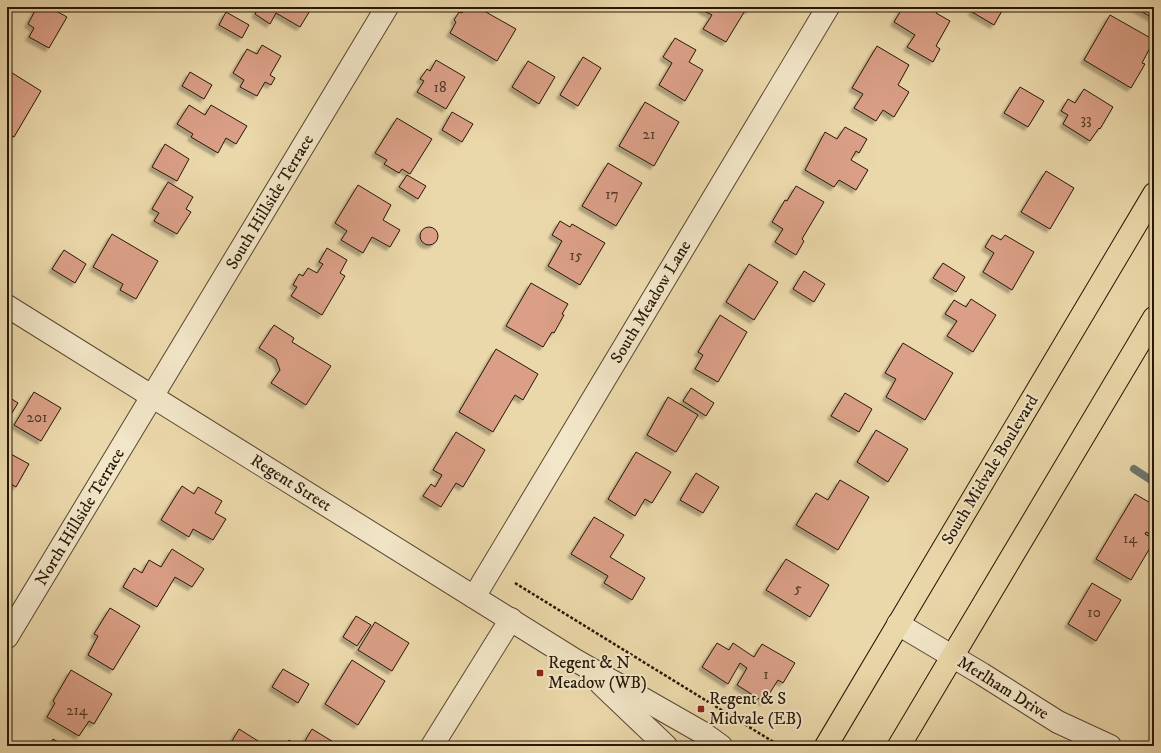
<svg xmlns="http://www.w3.org/2000/svg" width="1161" height="753" font-family="'IM FELL DW Pica',serif">
  <defs>
    <filter id="shadow"><feDropShadow dx="-3.5" dy="3.5" stdDeviation="1" flood-color="#0004"/></filter>
  </defs>
  <rect width="100%" height="100%" fill="#ebd8aa"/>
  <filter id="stains"><feTurbulence type="fractalNoise" baseFrequency=".005" numOctaves="4"/><feColorMatrix values="0 0 0 0 .2 0 0 0 0 .09 0 0 0 0 .02 0 0 0 .5 -.17"/></filter>
  <radialGradient id="worn" r=".72"><stop offset=".6" stop-color="#630" stop-opacity="0"/><stop offset="1" stop-color="#630" stop-opacity=".3"/></radialGradient>
  <g fill="none" stroke-linecap="round" stroke-linejoin="round">
    <path stroke="#6b786b" stroke-width="8" d="M1134,469l20,13"/>
  </g>
  <g fill="#da9f86" stroke="#261707" filter="url(#shadow)">
    <path d="M37,7h12l18,10 -18,31 -20,-11 5,-9 -6,-4z"/>
    <path d="M259,7h49l3,2 -11,18 -24,-14 -6,11 -15,-10z"/>
    <path d="M465,7h12l39,22 -19,32 -47,-28 6,-11 -2,-2 5,-8 3,1z"/>
    <path d="M704,7h47l-2,3 -3,-1 -20,33 -23,-13 9,-14 -10,-5z"/>
    <path d="M903,7h34l2,1 -3,5 14,8 -14,25 4,3 -7,13 -26,-15 8,-12 -21,-13z"/>
    <path d="M974,7h25l4,2 -9,16 -22,-13z"/>
    <path d="M1134,7h20v12z"/>
    <path d="M226,12l23,13 -7,13 -23,-13z"/>
    <path d="M1110,15l44,25 -12,23 3,1 -14,24 -47,-28z"/>
    <path d="M675,38l21,12 -7,12 14,8 -18,31 -26,-16 13,-22 -9,-6z"/>
    <path d="M262,45l19,11 -11,19 5,3 -4,7 -6,-3 -8,14 -17,-9 4,-7 -11,-7 14,-24 10,5z"/>
    <path d="M877,46l32,19 -11,20 11,7 -15,25 -11,-7 -7,11 -22,-13 9,-14 -11,-6z"/>
    <path d="M583,57l18,11 -23,38 -18,-11z"/>
    <path d="M436,60l29,17 -19,32 -29,-17 7,-11 -4,-2 7,-10 3,2z"/>
    <path d="M528,61l27,16 -16,27 -27,-17z"/>
    <path d="M9,71l32,20 -27,46 -7,-4v-59z"/>
    <path d="M190,72l22,13 -8,14 -22,-13z"/>
    <path d="M1020,87l24,14 -16,26 -24,-14z"/>
    <path d="M1084,89l29,18 -13,22 -1,-1 -9,13 -27,-17 5,-9 -7,-4 7,-12 7,4z"/>
    <path d="M645,102l34,20 -25,44 -35,-20z"/>
    <path d="M189,105l16,10 6,-10 36,21 -11,18 -10,-6 -8,15 -27,-16 2,-3 -16,-10z"/>
    <path d="M452,112l21,12 -11,18 -20,-12z"/>
    <path d="M397,118l35,21 -22,35 -8,-5 -3,4 -15,-9 3,-4 -12,-7z"/>
    <path d="M845,127l22,12 -8,14 -3,-2 -5,9 17,10 -12,20 -17,-10 -5,7 -29,-17 20,-38 12,7z"/>
    <path d="M165,144l24,15 -12,22 -25,-14z"/>
    <path d="M608,163l34,20 -26,43 -34,-20z"/>
    <path d="M1046,171l28,17 -24,41 -29,-17z"/>
    <path d="M407,175l19,11 -8,13 -19,-12z"/>
    <path d="M168,182l25,15 -7,12 5,3 -14,22 -23,-13 5,-8 -7,-4z"/>
    <path d="M358,185l33,20 -8,15 17,10 -10,17 -18,-10 -9,16 -22,-13 6,-9 -12,-8z"/>
    <path d="M796,186l28,16 -22,37 2,2 -8,14 -21,-13 8,-13 -11,-7 13,-22 2,1z"/>
    <path d="M560,221l10,6 2,-3 33,19 -25,42 -32,-19 14,-25 -10,-6z"/>
    <circle cx="429" cy="236" r="9"/>
    <path d="M112,234l46,27 -22,38 -16,-9 3,-6 -30,-17z"/>
    <path d="M992,235l9,5 4,-5 29,17 -22,38 -29,-18 11,-19 -9,-6z"/>
    <path d="M327,248l20,12 -7,13 5,3 -23,39 -31,-19 6,-9 -4,-2 6,-11 4,2 5,-8 9,5 6,-9 -4,-2z"/>
    <path d="M64,250l22,14 -11,19 -23,-14z"/>
    <path d="M943,263l22,14 -9,15 -23,-14z"/>
    <path d="M749,264l29,18 -24,38 -28,-18z"/>
    <path d="M804,271l21,13 -11,18 -21,-13z"/>
    <path d="M531,283l37,21 -6,10 2,1 -10,18 -2,-1 -9,15 -37,-21z"/>
    <path d="M971,299l25,16 -23,37 -26,-16 10,-15 -12,-7 9,-14 12,7z"/>
    <path d="M720,315l27,17 -29,50 -23,-13 8,-14 -5,-3z"/>
    <path d="M274,325l20,13 -2,4 39,24 -25,39 -35,-22 9,-13 -4,-11 -17,-11z"/>
    <path d="M903,343l50,30 -28,47 -39,-23 10,-18 -11,-6z"/>
    <path d="M496,349l42,25 -15,26 -8,-5 -22,37 -34,-20z"/>
    <path d="M691,388l23,15 -8,13 -23,-15z"/>
    <path d="M34,392l27,16 -20,33 -27,-16z"/>
    <path d="M845,393l27,16 -13,23 -28,-16z"/>
    <path d="M7,396l11,7 -11,18z"/>
    <path d="M668,397l30,18 -22,37 -29,-17z"/>
    <path d="M876,430l32,19 -20,33 -31,-20z"/>
    <path d="M456,432l29,18 -22,37 -7,-4 -15,24 -18,-11 8,-12 4,3 7,-12 -9,-5z"/>
    <path d="M7,452l22,12 -13,23 -7,-4 -2,4z"/>
    <path d="M636,452l35,20 -19,31 -7,-4 -10,17 -27,-17z"/>
    <path d="M696,473l23,14 -16,26 -23,-13z"/>
    <path d="M840,480l29,17 -31,53 -42,-25 20,-32 12,7z"/>
    <path d="M182,486l12,8 4,-7 24,14 -7,12 11,6 -13,21 -20,-11 -4,8 -28,-17z"/>
    <path d="M1135,494l19,11v31l-8,-4 -1,2 9,5v2l-23,39 -35,-21z"/>
    <path d="M594,517l30,18 -14,22 35,21 -13,22 -28,-17 4,-7 -37,-22z"/>
    <path d="M172,549l32,20 -12,18 -17,-10 -18,30 -34,-20 11,-19 8,5 7,-13 12,7z"/>
    <path d="M786,559l43,26 -19,32 -44,-27z"/>
    <path d="M1092,583l29,17 -25,41 -28,-17z"/>
    <path d="M110,608l30,18 -27,44 -25,-15 10,-19 -4,-2z"/>
    <path d="M356,616l15,9 -14,21 -14,-9z"/>
    <path d="M375,622l34,21 -17,28 -34,-21z"/>
    <path d="M717,643l12,7 4,-7 21,14 8,-13 33,19 -12,20 -5,-3 -14,22 -27,-17 10,-17 -7,-5 -12,21 -26,-17z"/>
    <path d="M352,660l33,21 -27,44 -33,-21z"/>
    <path d="M283,669l26,15 -11,19 -26,-16z"/>
    <path d="M71,670l41,24 -18,30 -5,-3 -10,15 -32,-19 8,-14 -2,-2z"/>
    <path d="M239,729l27,17h-37z"/>
    <path d="M312,729l28,17h-38z"/>
    <path d="M53,739l12,7h-16z"/>
    <path d="M289,740l9,6h-13z"/>
  </g>
  <g fill="none" stroke-linecap="round" stroke-linejoin="round">
    <defs>
      <g id="minor">
        <path d="M7,306l568,354 128,73 18,13"/>
        <path d="M474,597l354,-590"/>
        <path d="M898,624l84,50 76,48 52,24"/>
        <path d="M7,637l380,-630"/>
        <path d="M601,684l65,62"/>
        <path d="M432,746l79,-127"/>
      </g>
      <g id="major">
        <path d="M826,746l328,-552"/>
        <path d="M899,746l255,-428"/>
      </g>
    </defs>
    <use href="#minor" stroke="#574730" stroke-width="24"/>
    <use href="#major" stroke="#261707" stroke-width="24"/>
    <path stroke="#261707" stroke-width="2.5" stroke-dasharray="3 2" stroke-linecap="butt" d="M515,583l265,163"/>
    <use href="#minor" stroke="#f2e6c8" stroke-width="22"/>
    <use href="#major" stroke="#ebd8aa" stroke-width="22"/>
  </g>
  <g fill="#8f2418" stroke="#f2e6c8" stroke-width="1.5">
    <rect x="536" y="669" width="8" height="8" rx="2"/>
    <rect x="697" y="705" width="8" height="8" rx="2"/>
  </g>
  <g text-anchor="middle" dominant-baseline="central" stroke-width="4" stroke-linejoin="round" paint-order="stroke">
    <g font-size="15" fill="#533927">
      <text x="440" y="87">18</text>
      <text x="1086" y="119">33</text>
      <text x="649" y="134">21</text>
      <text x="612" y="194">17</text>
      <text x="576" y="255">15</text>
      <text x="37" y="417">201</text>
      <text x="1130" y="538">14</text>
      <text x="798" y="588">5</text>
      <text x="1094" y="612">10</text>
      <text x="766" y="674">1</text>
      <text x="77" y="710">214</text>
    </g>
    <g font-size="17" fill="#261707" stroke="#f2e6c8">
      <text transform="translate(270 202) rotate(-59)">South Hillside Terrace</text>
      <text transform="translate(651 302) rotate(-59)">South Meadow Lane</text>
      <text transform="translate(990 470) rotate(-59)">South Midvale Boulevard</text>
      <text transform="translate(291 483) rotate(32)">Regent Street</text>
      <text transform="translate(80 517) rotate(-59)">North Hillside Terrace</text>
      <text transform="translate(1003 688) rotate(32)">Merlham Drive</text>
    </g>
    <g font-size="17" fill="#261707" stroke="#f2e6c8" text-anchor="start">
      <text x="548" y="663">Regent &amp; N<tspan x="548" dy="20">Meadow (WB)</tspan></text>
      <text x="709" y="699">Regent &amp; S<tspan x="709" dy="20">Midvale (EB)</tspan></text>
    </g>
  </g>
  <rect width="1161" height="753" fill="none" stroke="#ebd8aa" stroke-width="24"/>
  <rect x="8" y="8" width="1145" height="737" fill="none" stroke="#261707" stroke-width="2"/>
  <rect x="12" y="12" width="1137" height="729" fill="none" stroke="#261707"/>
  <rect width="100%" height="100%" filter="url(#stains)"/>
  <rect width="100%" height="100%" fill="url(#worn)"/>
</svg>
